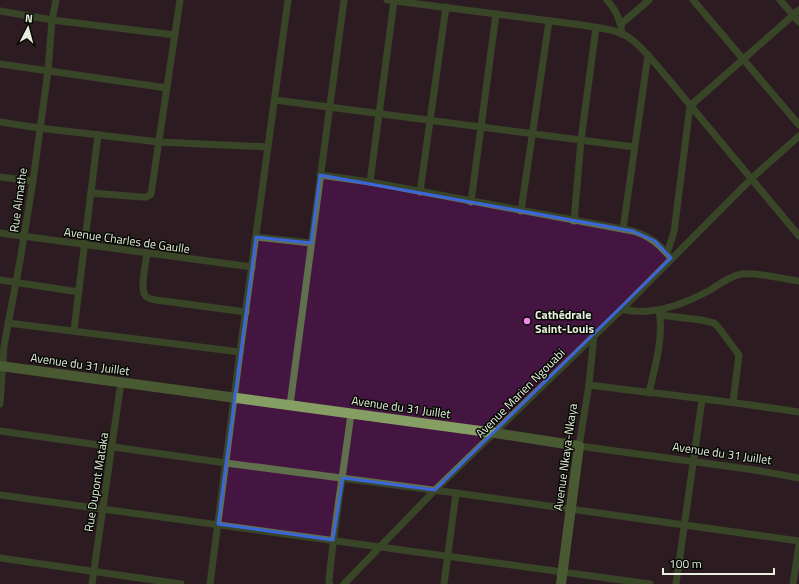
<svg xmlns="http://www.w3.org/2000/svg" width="799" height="584" font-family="'Titillium Web',sans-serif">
  <rect width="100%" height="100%" fill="#182209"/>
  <rect fill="#451541" x="0" y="0" width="799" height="584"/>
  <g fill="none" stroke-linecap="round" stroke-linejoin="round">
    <g stroke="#606f4c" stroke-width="7">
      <path d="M387,0l195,25c16,3 36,4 49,14 11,8 20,20 29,30l139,167"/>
      <path d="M607,0c9,10 14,20 15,34"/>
      <path d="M693,0l106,125"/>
      <path d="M780,0l19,22"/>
      <path d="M0,11l52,9 123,15"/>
      <path d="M621,24l28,-24"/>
      <path d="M0,64l167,24"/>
      <path d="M275,100l359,47"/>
      <path d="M0,122l39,6 120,14 109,5"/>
      <path d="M320,175l50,7 263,49c17,5 27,14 38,27"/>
      <path d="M0,177l33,4"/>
      <path d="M370,182l24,-181"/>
      <path d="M420,192l26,-185"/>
      <path d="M91,193l51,4h5l4,-3 29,-194"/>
      <path d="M471,202l25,-188"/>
      <path d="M521,211l28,-190"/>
      <path d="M574,221l7,-81 15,-112"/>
      <path d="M623,229l25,-174"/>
      <path d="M0,233l252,34"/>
      <path d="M256,237l55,6"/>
      <path d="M667,253l7,-21 16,-126 109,-96"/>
      <path d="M147,254c-1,8 -7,35 -2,41 2,4 7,4 11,5l90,12"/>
      <path d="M0,280l79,12"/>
      <path d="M622,309c30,8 63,-5 90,-20 9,-6 18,-13 30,-15 15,-2 41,5 57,7"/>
      <path d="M660,315l41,5 13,3 5,5 20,27 -6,47"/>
      <path d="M8,323l232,29"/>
      <path d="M74,330l24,-195"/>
      <path d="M594,334l-5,51 -10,61 176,24 44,8"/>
      <path d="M589,385c70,9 140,16 210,27"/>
      <path d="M649,393c6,-27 15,-55 10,-83"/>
      <path d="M0,404l4,-58 16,-85 13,-80 15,-110 4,-51 4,-20"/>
      <path d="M290,405l54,-405"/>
      <path d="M0,431l226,32 230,30 343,48"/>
      <path d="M0,495l650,89"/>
      <path d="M0,558l181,26"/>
      <path d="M92,584l29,-202"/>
      <path d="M210,584l30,-232 48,-352"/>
      <path d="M330,584l-1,-3c5,-56 15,-112 22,-168"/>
      <path d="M344,584l91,-94 187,-181 130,-131 47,-42"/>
      <path d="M444,584l12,-91"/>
      <path d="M676,584l26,-184"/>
      <path d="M793,584l6,-39"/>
    </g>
    <path stroke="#859e64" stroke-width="10" d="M0,366l495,67 84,13 -18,138"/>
  </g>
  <path d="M0 0H799V584H0ZM320,175l313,56 22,10 16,17 -236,232 -92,-12 -10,62 -115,-16 38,-287 55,6z" fill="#182209" fill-opacity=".55" fill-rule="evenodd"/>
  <path fill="none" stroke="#3b66d9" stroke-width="3" stroke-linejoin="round" d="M320,175l313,56 22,10 16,17 -236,232 -92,-12 -10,62 -115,-16 38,-287 55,6z"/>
  <circle fill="#f788eb" stroke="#060a03" stroke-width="1.5" cx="527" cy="321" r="4"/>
  <g text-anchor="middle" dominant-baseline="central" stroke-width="3" stroke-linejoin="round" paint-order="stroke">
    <g font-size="12" fill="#e8efdf" stroke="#060a03">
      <text transform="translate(18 200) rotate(-82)">Rue Almathe</text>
      <text transform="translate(127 240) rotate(8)">Avenue Charles de Gaulle</text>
      <text transform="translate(80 364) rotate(8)">Avenue du 31 Juillet</text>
      <text transform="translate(520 393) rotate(-45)">Avenue Marien Ngouabi</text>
      <text transform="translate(401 407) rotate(8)">Avenue du 31 Juillet</text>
      <text transform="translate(722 453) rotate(8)">Avenue du 31 Juillet</text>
      <text transform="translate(565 457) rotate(-82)">Avenue Nkaya-Nkaya</text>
      <text transform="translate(96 482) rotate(-81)">Rue Dupont Mataka</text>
    </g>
    <g font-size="12" font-weight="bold" fill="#e8efdf" stroke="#060a03" text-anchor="start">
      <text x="535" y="314">Cathédrale<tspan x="535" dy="14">Saint-Louis</tspan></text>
    </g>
  </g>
  <g transform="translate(28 28) rotate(6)" stroke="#060a03" stroke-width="3" paint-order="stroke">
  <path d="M0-3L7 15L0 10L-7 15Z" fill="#e8efdf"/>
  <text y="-6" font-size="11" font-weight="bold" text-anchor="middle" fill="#e8efdf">N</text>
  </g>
  <path d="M663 568v6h111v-6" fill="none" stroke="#e8efdf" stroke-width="2"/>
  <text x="669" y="568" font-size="12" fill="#e8efdf" stroke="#060a03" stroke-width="3" paint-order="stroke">100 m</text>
</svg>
